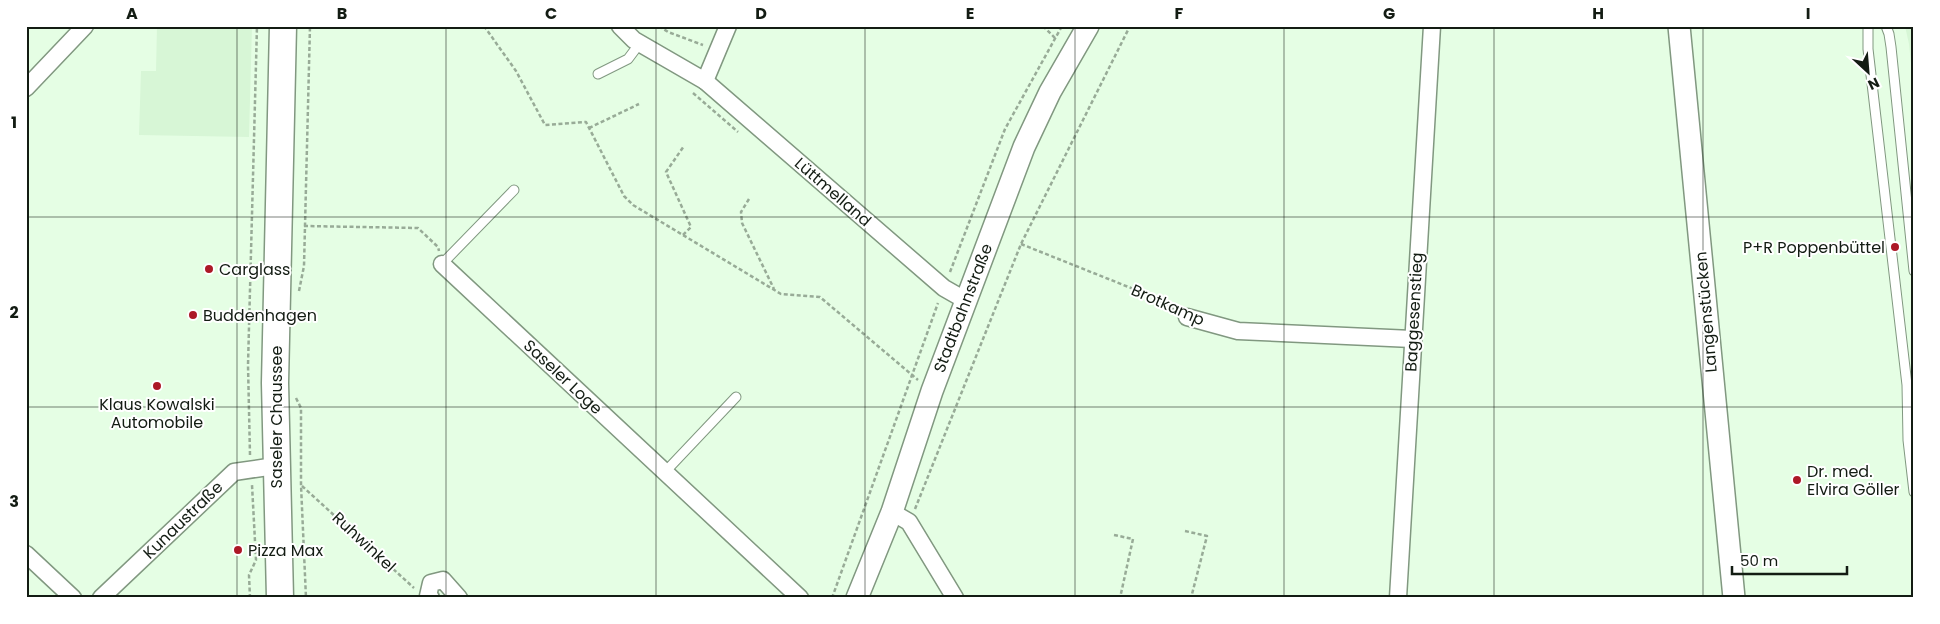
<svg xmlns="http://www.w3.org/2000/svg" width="1940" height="624" font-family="Poppins,sans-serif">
  <rect width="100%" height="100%" fill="#e5fee4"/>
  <g fill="#d7f6d6">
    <path d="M157,26h95l-3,111 -110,-2 2,-64h15z"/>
    <path d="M1905,26h9v67l-5,-49z"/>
  </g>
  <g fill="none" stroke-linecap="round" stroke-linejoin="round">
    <defs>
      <g id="service">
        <path d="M1868,26v23l39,336 1,55 6,52"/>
        <path d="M1886,26l3,8 2,13 23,224"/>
        <path d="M598,74l30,-15 12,-16"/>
        <path d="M442,264l72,-74"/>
        <path d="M665,472l71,-75"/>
      </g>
      <g id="minor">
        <path d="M620,26l14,14 71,41 23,-55"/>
        <path d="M705,81l239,207 21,12"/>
        <path d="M26,88l59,-62"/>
        <path d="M442,264l358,334"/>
        <path d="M1187,317l51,14 174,8"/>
        <path d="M892,512l17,10 46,76"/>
        <path d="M26,554l47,44"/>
        <path d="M101,598l133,-126 41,-6"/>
        <path d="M431,598l-3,-2 3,-13 12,-3 16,18"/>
        <path d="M1398,598l34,-572"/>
      </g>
      <g id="tertiary">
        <path d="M1679,26l55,572"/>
        <path d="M857,598l35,-86 40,-121 92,-244 26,-55 38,-66"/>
      </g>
      <path id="primary" d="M280,598l-5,-215 8,-357"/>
    </defs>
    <use href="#service" stroke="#819880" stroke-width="11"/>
    <use href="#minor" stroke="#819880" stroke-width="19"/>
    <use href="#tertiary" stroke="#819880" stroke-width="24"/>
    <use href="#primary" stroke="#819880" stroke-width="29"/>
    <g stroke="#98ab97" stroke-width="2.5" stroke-dasharray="4 2.5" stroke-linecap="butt">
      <path d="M484,26l32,45 29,54 41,-3 38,74 9,9 148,89 39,3 98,83"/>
      <path d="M659,26l9,6 35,13"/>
      <path d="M1043,26l13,13"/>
      <path d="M693,93l45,39"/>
      <path d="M589,128l50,-24"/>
      <path d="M749,199l-8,13 1,11 32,66"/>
      <path d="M304,226l114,2 20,19 1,4"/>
      <path d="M683,235l8,-8 -25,-55 18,-26"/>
      <path d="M1021,244l135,54 19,12"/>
      <path d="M950,272l55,-143 57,-103"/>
      <path d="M299,291l5,-25 6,-240"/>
      <path d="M296,398l5,10v77l5,113"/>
      <path d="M250,455l-2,-90 9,-339"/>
      <path d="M302,486l112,102"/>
      <path d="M915,509l106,-265 109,-218"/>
      <path d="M1185,531l22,5 -16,62"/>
      <path d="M1114,535l19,4 -13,59"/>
      <path d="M250,598l-1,-23 7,-15 -4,-75"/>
      <path d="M832,598l106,-295"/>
    </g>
    <use href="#service" stroke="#fff" stroke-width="9"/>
    <use href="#minor" stroke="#fff" stroke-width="16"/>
    <use href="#tertiary" stroke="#fff" stroke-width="21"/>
    <use href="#primary" stroke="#fff" stroke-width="26"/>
  </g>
  <path fill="none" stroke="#131c13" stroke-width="1" stroke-opacity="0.55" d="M237,26v572M446,26v572M656,26v572M865,26v572M1075,26v572M1284,26v572M1494,26v572M1703,26v572M26,217h1888M26,407h1888"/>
  <g fill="#ac1826" stroke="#fff" stroke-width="2">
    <circle cx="1895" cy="247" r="5"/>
    <circle cx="209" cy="269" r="5"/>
    <circle cx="193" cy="315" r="5"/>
    <circle cx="157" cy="386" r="5"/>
    <circle cx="1797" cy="480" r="5"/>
    <circle cx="238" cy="550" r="5"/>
  </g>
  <g text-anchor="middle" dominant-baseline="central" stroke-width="4" stroke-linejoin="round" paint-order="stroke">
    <g font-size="16" fill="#131c13" stroke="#fff">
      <text transform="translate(833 192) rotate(41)">Lüttmelland</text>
      <text transform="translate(1168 305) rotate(24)">Brotkamp</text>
      <text transform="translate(963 308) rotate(-69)">Stadtbahnstraße</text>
      <text transform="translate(1414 312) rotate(-87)">Baggesenstieg</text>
      <text transform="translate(1706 312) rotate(-95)">Langenstücken</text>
      <text transform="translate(563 377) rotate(43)">Saseler Loge</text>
      <text transform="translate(276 417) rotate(-90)">Saseler Chaussee</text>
      <text transform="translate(183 520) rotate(-44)">Kunaustraße</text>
      <text transform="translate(364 542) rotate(43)">Ruhwinkel</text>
    </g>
    <g font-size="16" fill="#131c13" stroke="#fff" text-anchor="start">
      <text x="1885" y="247" text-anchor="end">P+R Poppenbüttel</text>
      <text x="219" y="269">Carglass</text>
      <text x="203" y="315">Buddenhagen</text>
      <text x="157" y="404" text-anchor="middle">Klaus Kowalski<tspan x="157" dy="18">Automobile</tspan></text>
      <text x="1807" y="471">Dr. med.<tspan x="1807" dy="18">Elvira Göller</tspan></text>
      <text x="248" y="550">Pizza Max</text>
    </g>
  </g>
  <rect width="1940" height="624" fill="none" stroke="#ffffff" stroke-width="55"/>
  <g transform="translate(1868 72) rotate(154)" stroke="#ffffff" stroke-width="4" paint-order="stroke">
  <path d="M0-4L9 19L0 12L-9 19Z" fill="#131c13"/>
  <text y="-8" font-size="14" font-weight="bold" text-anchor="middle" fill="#131c13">N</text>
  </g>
  <path d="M1732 566v8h115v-8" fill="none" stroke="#131c13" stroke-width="2.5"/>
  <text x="1740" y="566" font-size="15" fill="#131c13" stroke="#ffffff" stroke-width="4" paint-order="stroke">50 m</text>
  <rect x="28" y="28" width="1884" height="568" fill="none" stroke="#131c13" stroke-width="2"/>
  <g font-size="16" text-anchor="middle" font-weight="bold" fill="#131c13">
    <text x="132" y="19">A</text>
    <text x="342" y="19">B</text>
    <text x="551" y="19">C</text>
    <text x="761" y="19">D</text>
    <text x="970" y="19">E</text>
    <text x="1179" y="19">F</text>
    <text x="1389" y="19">G</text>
    <text x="1598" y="19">H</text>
    <text x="1808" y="19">I</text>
    <text x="14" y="128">1</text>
    <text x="14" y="318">2</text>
    <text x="14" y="507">3</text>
  </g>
</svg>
